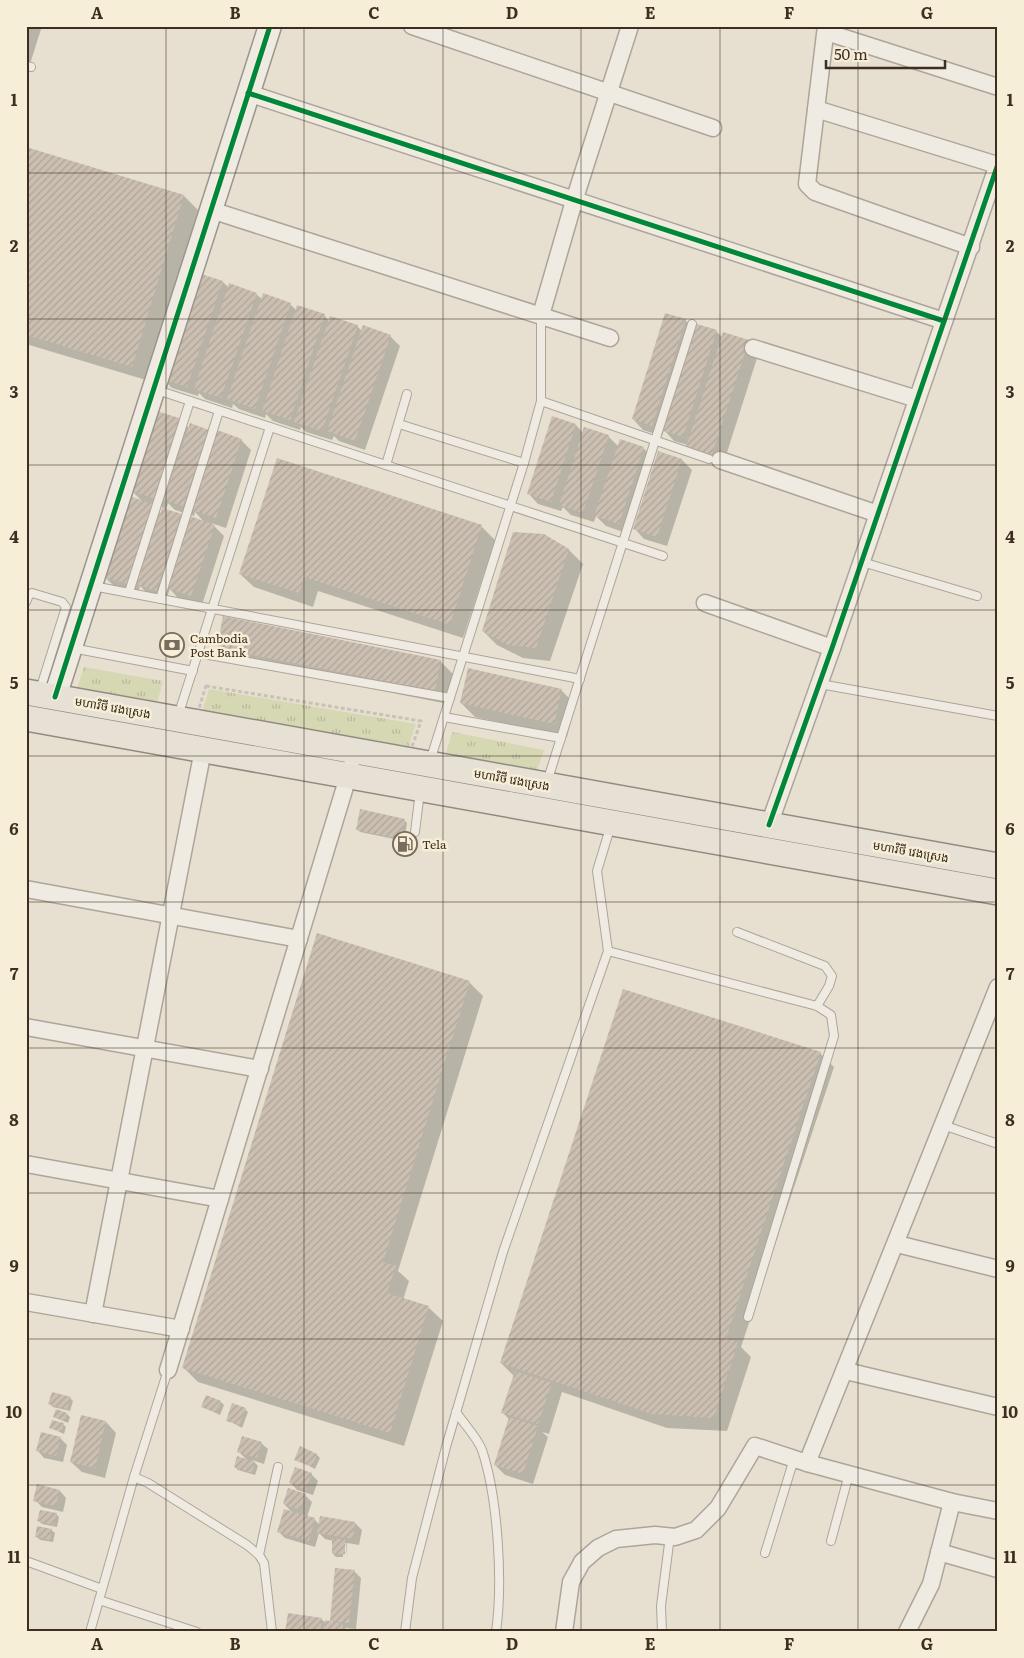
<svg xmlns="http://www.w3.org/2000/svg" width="1024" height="1658" font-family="Literata,'Noto Sans Khmer',serif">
  <defs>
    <pattern id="park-tufts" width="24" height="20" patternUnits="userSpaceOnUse" patternTransform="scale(1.25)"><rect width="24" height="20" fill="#d6d7b3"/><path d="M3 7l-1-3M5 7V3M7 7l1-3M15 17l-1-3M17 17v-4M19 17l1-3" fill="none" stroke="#b9b99a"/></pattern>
    <pattern id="building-hatch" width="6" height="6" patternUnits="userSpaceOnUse" patternTransform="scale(1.25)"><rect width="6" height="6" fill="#cbbfb2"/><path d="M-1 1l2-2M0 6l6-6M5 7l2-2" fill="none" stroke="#afa499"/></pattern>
  </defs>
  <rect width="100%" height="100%" fill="#e7e0d1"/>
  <g fill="url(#park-tufts)">
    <path d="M84,667l79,14 -7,26 -80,-15z"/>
    <path d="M209,689l207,35 -9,27 -206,-36z"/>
    <path d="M452,732l92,18 -8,24 -91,-17z"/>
  </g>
  <g fill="#0003" fill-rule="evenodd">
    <path d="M26,26h16l-12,38 -4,-1z"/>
    <path d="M26,148l158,48 14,14 -52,170 -120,-36z"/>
    <path d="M223,282l6,6 27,6 6,5 28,5 7,7 27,4 5,6 28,5 5,5 28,5 10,10 -35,104 -26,-9 -5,-5 -2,4 -26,-8 -5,-5 -1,3 -27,-9 -7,-7 -1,4 -26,-9 -6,-5 -1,4 -27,-9 -6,-6 -1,3 -26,-8 -11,-11z"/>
    <path d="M685,320l11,11h20l7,7 36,14 -36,113 -25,-8 -10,-12 -14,-4 -10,-11 -2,6 -19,-6 -10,-11z"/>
    <path d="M553,418l23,7 7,8 25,3 10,10 25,2 11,10 -25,76 -23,-8 -10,-10 -2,6 -23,-7 -8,-8 -2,4 -23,-7 -10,-11z"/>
    <path d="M181,420l8,8 19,3 8,7 25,2 10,10 -25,78 -15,-5 13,13 -22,69 -24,-7 -8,-9 -4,11 -18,-6 -8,-8 -2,8 -23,-7 -11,-11 40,-73 -12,-12zM168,503l7,7 19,6 1,-4 10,11h-16l-8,-8 -15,-5zM151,504l13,4 -3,6z"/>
    <path d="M659,452l23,8 10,10 -25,76 -23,-7 -10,-11z"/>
    <path d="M481,526l14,14 -32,98 -145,-47 -5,16 -59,-20 -14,-13z"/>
    <path d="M544,535l25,15 14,14 -33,97 -27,-3 -26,-13 -14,-14z"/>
    <path d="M218,647l222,14 14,14 -6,29 -216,-43z"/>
    <path d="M561,690l14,14 -8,33 -92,-20 -14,-14z"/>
    <path d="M404,820l3,3 -3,18 -44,-9 -3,-3z"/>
    <path d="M469,982l14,14 -85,275 11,10 -6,19 26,8 14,13 -39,125 -206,-64 -14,-14z"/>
    <path d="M820,1053l14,14 -93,280 10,10 -24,74 -60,-3 -105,-36 -13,42 -7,-2 6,5 -15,47 -28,-9 -10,-10 14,-46 -6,-6 11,-37 -13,-13z"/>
    <path d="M70,1398l3,3 -3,10 -17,-4 -3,-3z"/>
    <path d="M221,1402l3,3 -4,10 -17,-8z"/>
    <path d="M245,1409l3,3 -6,16 -14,-8z"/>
    <path d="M67,1414l3,3 -2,6 -14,-6z"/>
    <path d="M106,1422l10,11 -11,45 -23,-6 -11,-10z"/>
    <path d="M63,1424l3,3 -2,7 -13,-6z"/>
    <path d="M60,1438l7,7 -4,17 -19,-4 -6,-7z"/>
    <path d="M261,1443l7,6 -4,15 -12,-4 6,6 -3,9 -17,-5 -3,-3 12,-7 -9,-9z"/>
    <path d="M317,1455l3,3 -5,11 -19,-10z"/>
    <path d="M311,1474l7,7 -5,14 -16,-5 -6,-7z"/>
    <path d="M60,1491l6,7 -3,14 -21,-5 -7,-7z"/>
    <path d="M305,1495l7,7 -5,15 7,2 5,5 36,-1 7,7 -3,15 -12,-2v14l-1,-14h-2l-1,14h-7l-3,-3v-13l-8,-2 -6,-6 -4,14 -30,-9 -6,-6 14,-19 -9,-9z"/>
    <path d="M56,1514l3,3 -2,10 -15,-3 -3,-3z"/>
    <path d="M51,1530l4,3 -2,9 -13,-2 -3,-3z"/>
    <path d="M354,1571l7,7 -5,51 -11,-1 4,4h-63l35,-13 5,4 8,1 -3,-4z"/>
  </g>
  <g fill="url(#building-hatch)">
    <path d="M26,147l158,48 -52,172 -106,-32z"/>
    <path d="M195,272l28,9 -36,106 -27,-9z"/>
    <path d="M229,283l28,10 -36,105 -27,-9z"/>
    <path d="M263,293l28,10 -36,106 -28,-10z"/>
    <path d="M297,305l28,9 -35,106 -28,-9z"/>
    <path d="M665,313l21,6 -34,107 -20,-7z"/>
    <path d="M330,316l28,9 -36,106 -28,-9z"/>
    <path d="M697,324l20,6 -34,107 -20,-6z"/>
    <path d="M363,325l28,10 -36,106 -28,-10z"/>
    <path d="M723,332l26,8 -37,115 -26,-8z"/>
    <path d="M157,411l25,8 -26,80 -25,-8z"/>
    <path d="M552,416l24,8 -25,78 -24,-8z"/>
    <path d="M190,423l19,7 -26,76 -19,-6z"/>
    <path d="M584,427l25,8 -26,78 -24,-8z"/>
    <path d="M217,430l25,9 -26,79 -25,-8z"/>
    <path d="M620,439l24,8 -25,77 -25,-8z"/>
    <path d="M658,451l24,8 -25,78 -24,-8z"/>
    <path d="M277,458l205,67 -32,100 -146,-48 -5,16 -60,-19z"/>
    <path d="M129,496l24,8 -25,80 -25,-7z"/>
    <path d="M162,508l20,6 -26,77 -20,-7z"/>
    <path d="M190,516l25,9 -24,71 -24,-8z"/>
    <path d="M513,532l31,2 25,15 -33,99 -28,-3 -26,-14z"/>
    <path d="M223,616l218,44 -6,31 -218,-43z"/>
    <path d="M468,668l94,21 -8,35 -94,-21z"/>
    <path d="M360,809l45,10 -4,20 -45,-9z"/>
    <path d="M317,933l153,48 -87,281 13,4 -9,27 42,13 -39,127 -208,-65z"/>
    <path d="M623,989l198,63 -95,286 12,4 -24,76 -62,-4 -152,-51z"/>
    <path d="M515,1371l37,12 -14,41 -37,-11z"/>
    <path d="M52,1392l19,5 -4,12 -19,-5z"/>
    <path d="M206,1395l15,6 -4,12 -16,-6z"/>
    <path d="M232,1403l14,5 -7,17 -13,-4z"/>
    <path d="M56,1409l11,4 -2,8 -12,-4z"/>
    <path d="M81,1415l25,6 -11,47 -25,-6z"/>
    <path d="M509,1417l29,9 -15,48 -29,-9z"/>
    <path d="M52,1420l12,3 -3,9 -12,-4z"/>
    <path d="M41,1432l20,5 -5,19 -20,-5z"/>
    <path d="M242,1436l20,6 -5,16 -20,-6z"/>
    <path d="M300,1446l17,8 -5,13 -18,-7z"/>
    <path d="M237,1456l18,6 -3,11 -18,-6z"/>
    <path d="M295,1467l17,6 -6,17 -17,-7z"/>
    <path d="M37,1484l23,6 -4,16 -23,-5z"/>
    <path d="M288,1488l18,6 -6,16 -17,-6z"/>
    <path d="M284,1509l31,9 -6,23 -32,-9z"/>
    <path d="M40,1510l17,3 -3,12 -17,-4z"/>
    <path d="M320,1516l35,6 -2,17 -36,-6z"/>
    <path d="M37,1526l15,3 -2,11 -15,-3z"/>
    <rect x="332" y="1539" width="13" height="15"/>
    <path d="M335,1568l20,2 -6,53 -19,-2z"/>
    <path d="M288,1613l34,5 -2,14h-35z"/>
    <path d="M325,1620l18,4 -1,8h-19z"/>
  </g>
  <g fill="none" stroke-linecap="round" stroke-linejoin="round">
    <defs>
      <g id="lane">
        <path d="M26,66l5,1"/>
        <path d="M157,390l506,166"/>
        <path d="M541,401l168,58"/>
        <path d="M399,424l125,39"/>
        <path d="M386,465l21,-71"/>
        <path d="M862,562l115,34"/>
        <path d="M98,587l482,92"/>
        <path d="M129,592l61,-191"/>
        <path d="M160,599l59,-188"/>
        <path d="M26,602l3,-7 3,-2 30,9 4,5 -26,83"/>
        <path d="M72,648l121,23"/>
        <path d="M198,653l252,45"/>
        <path d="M820,684l178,32"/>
        <path d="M178,716l92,-289"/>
        <path d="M444,717l117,21"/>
        <path d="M430,761l94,-298 17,-62v-86"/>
        <path d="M547,782l145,-458"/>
        <path d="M415,832l5,-41"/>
        <path d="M737,932l88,34 7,10 -3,10 -12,20"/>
        <path d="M608,951l209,55 14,9 3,21 -86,281"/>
        <path d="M943,1125l55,19"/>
        <path d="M456,1412c8,12 21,25 26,38 16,48 21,132 14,182"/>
        <path d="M134,1477l14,6 99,62 12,10 5,8 8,69"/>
        <path d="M831,1541l18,-67"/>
        <path d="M765,1553l29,-94"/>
        <path d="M259,1555l19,-88"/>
        <path d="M26,1561l76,28"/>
        <path d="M99,1600l98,32"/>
        <path d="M90,1632l44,-155 34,-107"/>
        <path d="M405,1632l7,-54 34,-131 57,-195 105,-301 -11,-80 14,-46"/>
        <path d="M662,1632l-1,-26 9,-70"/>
      </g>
      <g id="street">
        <path d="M412,26l301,102"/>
        <path d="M826,26l-19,158 8,8 156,55"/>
        <path d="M826,32l172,55"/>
        <path d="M248,93l696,228"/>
        <path d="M816,109l181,56"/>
        <path d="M211,210l399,128"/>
        <path d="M541,315l33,-114 56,-175"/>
        <path d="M753,348l164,51"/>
        <path d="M720,460l158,54"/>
        <path d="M705,603l127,45"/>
        <path d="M769,825l63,-177 166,-484"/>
        <path d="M26,889l273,50"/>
        <path d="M26,1027l234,42"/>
        <path d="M26,1164l194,35"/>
        <path d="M897,1244l101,25"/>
        <path d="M26,1302l155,27"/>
        <path d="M93,1314l110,-564"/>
        <path d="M168,1370l183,-603"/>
        <path d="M846,1371l152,36"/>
        <path d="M807,1463l191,-476"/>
        <path d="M939,1552l59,17"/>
        <path d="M564,1632l7,-50 11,-20 16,-14 18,-9 39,-4 20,2 21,-7 22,-22 37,-62 52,17 145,39 46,9"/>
        <path d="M907,1632l24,-48 21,-82"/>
      </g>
      <path id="secondary" d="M55,697l215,-671"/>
      <g id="primary">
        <path d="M26,692l972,174"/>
        <path d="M26,718l972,174"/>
      </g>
    </defs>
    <use href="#lane" stroke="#ada599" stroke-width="10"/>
    <use href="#street" stroke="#ada599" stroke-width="19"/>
    <use href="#secondary" stroke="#9c958a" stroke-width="25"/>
    <use href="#primary" stroke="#928b80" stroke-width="28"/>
    <path stroke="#c8c2b9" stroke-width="3" stroke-dasharray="4 2.5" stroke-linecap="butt" d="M206,686l215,35 -12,34 -213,-37z"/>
    <use href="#lane" stroke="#efebe3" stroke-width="8"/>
    <use href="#street" stroke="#efebe3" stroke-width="16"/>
    <use href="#secondary" stroke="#efebe3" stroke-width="22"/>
    <use href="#primary" stroke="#e6e1d4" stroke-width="25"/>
    <defs>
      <g id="cycleway">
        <path d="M248,93l696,228"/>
        <path d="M55,697l215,-671"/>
        <path d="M769,825l63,-177 166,-484"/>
      </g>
    </defs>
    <use href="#cycleway" stroke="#f7eed8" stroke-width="8"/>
    <use href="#cycleway" stroke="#00873e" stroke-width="5"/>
  </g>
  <path fill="none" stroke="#3d2e20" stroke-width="1" stroke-opacity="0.55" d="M166,26v1606M304,26v1606M443,26v1606M581,26v1606M720,26v1606M858,26v1606M26,173h972M26,319h972M26,465h972M26,610h972M26,756h972M26,902h972M26,1048h972M26,1193h972M26,1339h972M26,1485h972"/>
  <defs>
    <symbol id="bank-ring" viewBox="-11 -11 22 22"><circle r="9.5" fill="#f7eed8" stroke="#786c5e" stroke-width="1.5"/><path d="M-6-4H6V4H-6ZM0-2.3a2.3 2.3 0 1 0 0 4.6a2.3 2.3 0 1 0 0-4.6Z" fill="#786c5e"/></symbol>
    <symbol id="fuel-ring" viewBox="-11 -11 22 22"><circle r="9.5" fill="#f7eed8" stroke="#786c5e" stroke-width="1.5"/><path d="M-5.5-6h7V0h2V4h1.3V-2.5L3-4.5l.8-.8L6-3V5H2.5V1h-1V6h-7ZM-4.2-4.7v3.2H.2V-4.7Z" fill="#786c5e"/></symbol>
  </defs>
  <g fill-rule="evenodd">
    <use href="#bank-ring" x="158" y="631" width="28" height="28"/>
    <use href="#fuel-ring" x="391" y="830" width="28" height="28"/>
  </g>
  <g text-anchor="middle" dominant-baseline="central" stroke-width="5" stroke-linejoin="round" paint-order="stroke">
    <g font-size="12" fill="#3d2e20" stroke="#f7eed8" text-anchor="start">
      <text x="190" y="638">Cambodia<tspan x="190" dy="14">Post Bank</tspan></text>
      <text x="422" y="844">Tela</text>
    </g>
    <g font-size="12" fill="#3d2e20" stroke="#f7eed8">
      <text transform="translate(113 707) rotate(10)">មហាវិថី វេងស្រេង</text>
      <text transform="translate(512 779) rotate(10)">មហាវិថី វេងស្រេង</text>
      <text transform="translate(911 851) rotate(10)">មហាវិថី វេងស្រេង</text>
    </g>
  </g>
  <rect width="1024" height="1658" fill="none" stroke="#f7eed8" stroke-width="55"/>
  <path d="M826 60v8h119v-8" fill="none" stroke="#3d2e20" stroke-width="2.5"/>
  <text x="834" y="60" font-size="15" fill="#3d2e20" stroke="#f7eed8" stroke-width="4" paint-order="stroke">50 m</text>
  <rect x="28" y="28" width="968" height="1602" fill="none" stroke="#3d2e20" stroke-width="2"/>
  <g font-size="16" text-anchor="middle" font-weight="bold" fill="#3d2e20">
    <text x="97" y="19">A</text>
    <text x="235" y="19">B</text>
    <text x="374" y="19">C</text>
    <text x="512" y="19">D</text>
    <text x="650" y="19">E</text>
    <text x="789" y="19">F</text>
    <text x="927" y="19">G</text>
    <text x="14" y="106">1</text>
    <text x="1010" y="106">1</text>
    <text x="14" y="252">2</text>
    <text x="1010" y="252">2</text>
    <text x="14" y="398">3</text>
    <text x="1010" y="398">3</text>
    <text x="14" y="543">4</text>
    <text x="1010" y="543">4</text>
    <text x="14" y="689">5</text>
    <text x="1010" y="689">5</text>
    <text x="14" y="835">6</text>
    <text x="1010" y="835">6</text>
    <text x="14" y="980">7</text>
    <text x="1010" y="980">7</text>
    <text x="14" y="1126">8</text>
    <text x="1010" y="1126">8</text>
    <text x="14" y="1272">9</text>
    <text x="1010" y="1272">9</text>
    <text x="14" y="1418">10</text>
    <text x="1010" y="1418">10</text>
    <text x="14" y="1563">11</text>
    <text x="1010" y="1563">11</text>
    <text x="97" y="1650">A</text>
    <text x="235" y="1650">B</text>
    <text x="374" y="1650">C</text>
    <text x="512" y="1650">D</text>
    <text x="650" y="1650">E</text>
    <text x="789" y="1650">F</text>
    <text x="927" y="1650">G</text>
  </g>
</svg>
